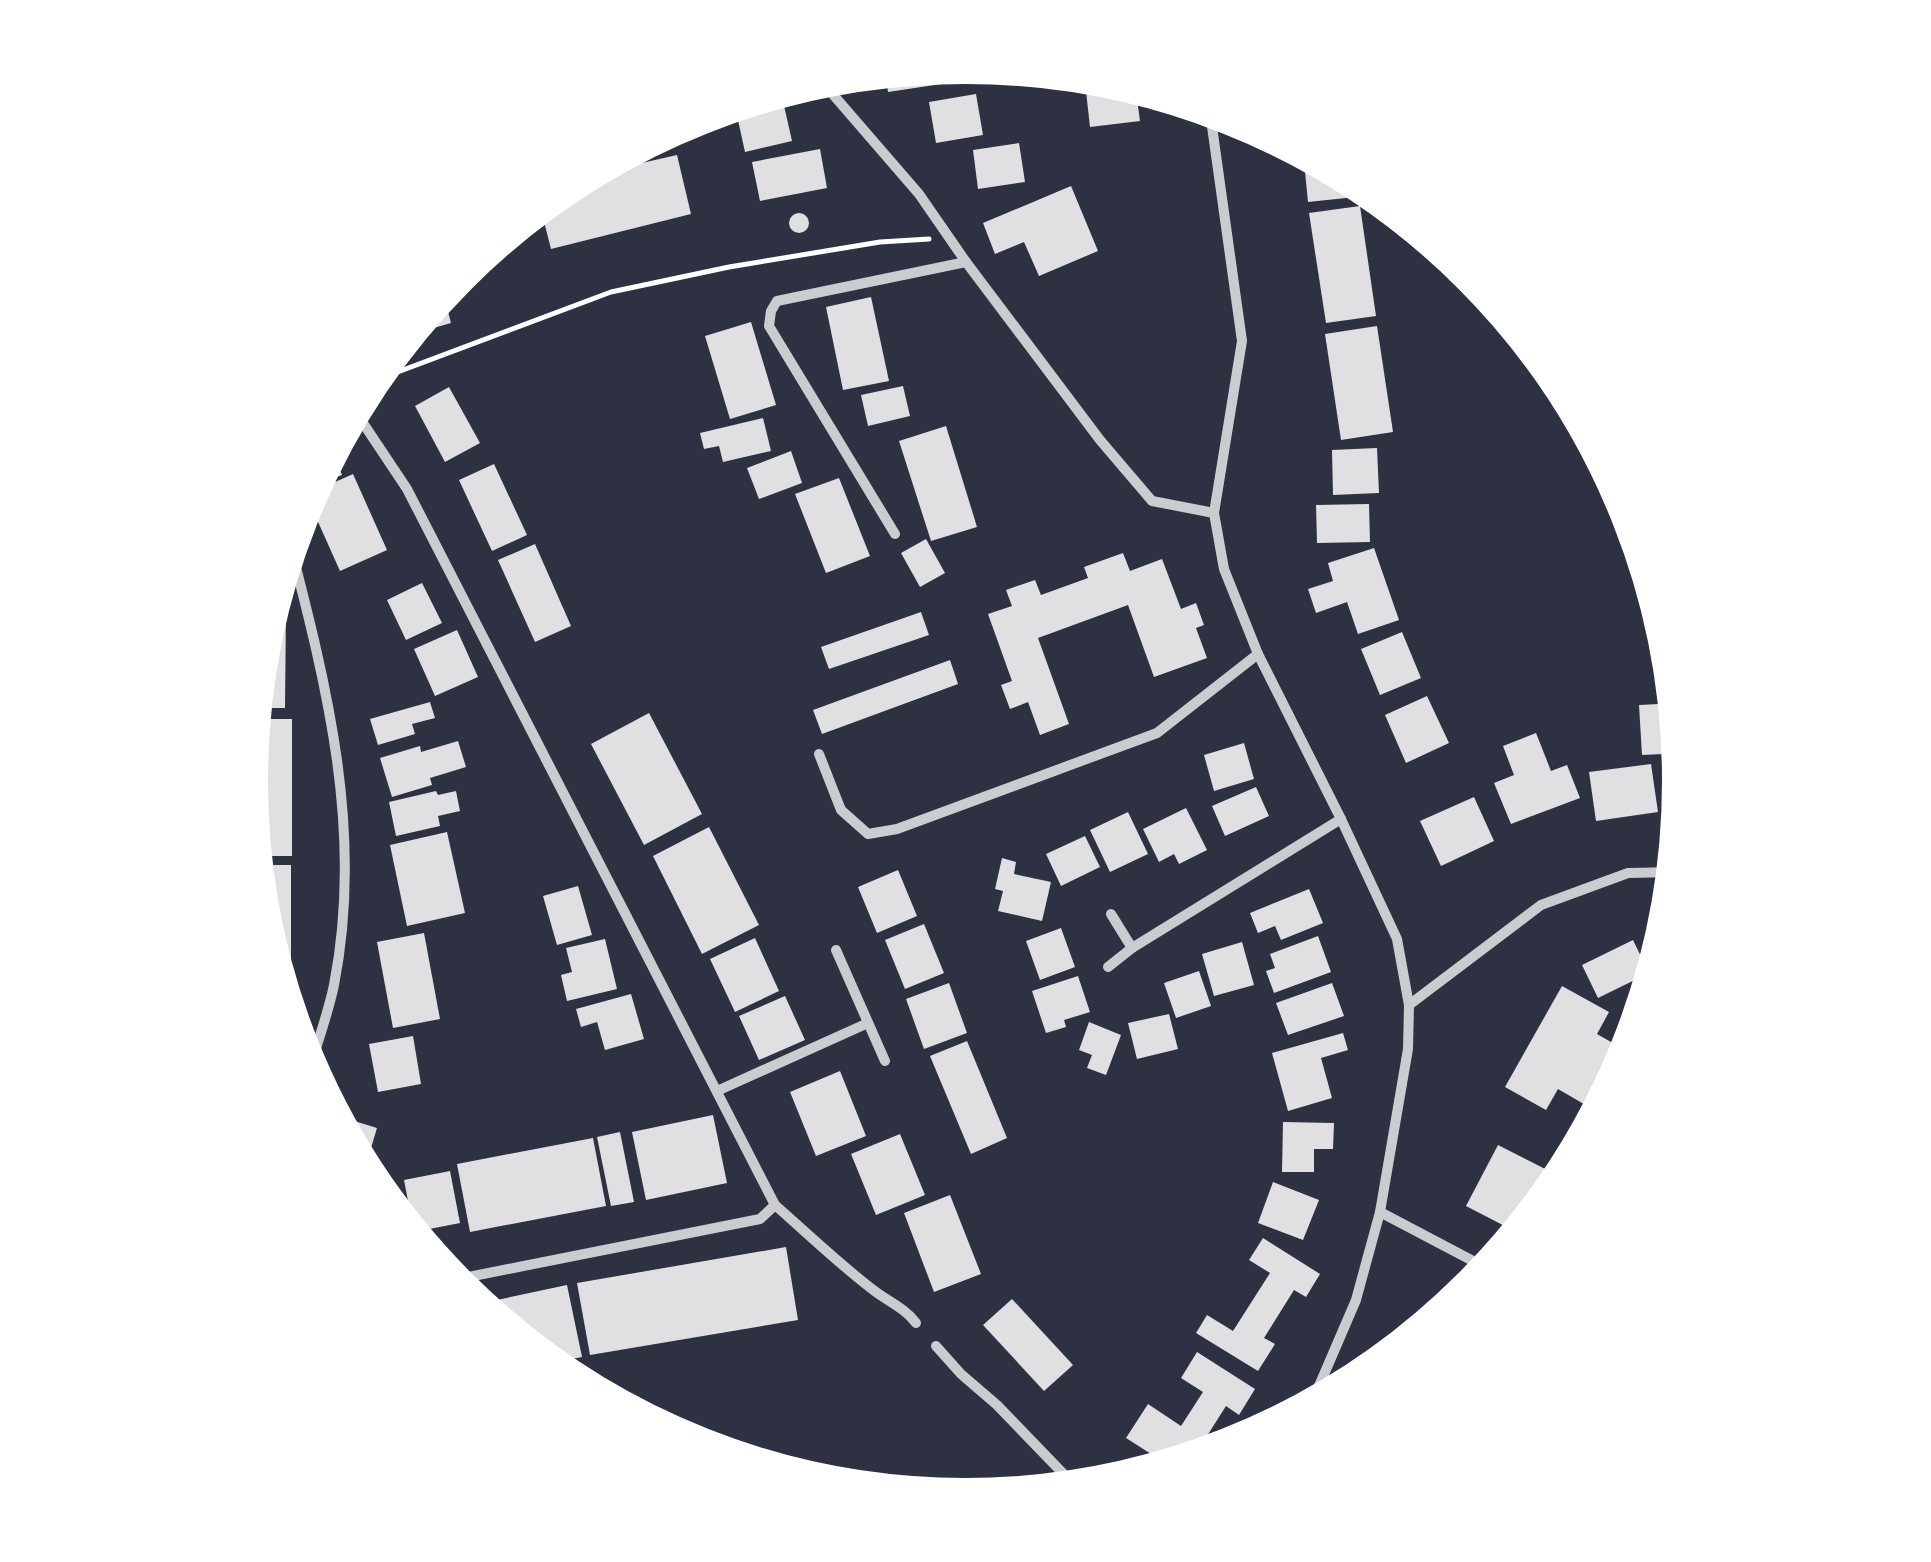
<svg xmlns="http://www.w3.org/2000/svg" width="1931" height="1562" font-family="Montserrat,sans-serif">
  <rect width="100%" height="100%" fill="#2d3142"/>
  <g fill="#e0e0e3">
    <path d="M945,62l3,21 -60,9 -3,-24z"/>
    <path d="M1135,85l5,36 -50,6 -4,-36z"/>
    <path d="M780,88l12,53 -47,11 -11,-50z"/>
    <path d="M976,94l7,41 -47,8 -7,-41z"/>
    <path d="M1019,143l6,39 -47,7 -5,-39z"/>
    <path d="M628,148l5,17 44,-10 14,59 -140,35 -12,-47 15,-12 10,-2 -1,-5 2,-2z"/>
    <path d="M820,149l7,39 -67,13 -8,-39z"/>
    <path d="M1307,150l56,30 2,16 -57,6 -5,-51z"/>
    <path d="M1071,186l27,65 -59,25 -15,-34 -29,12 -12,-31z"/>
    <path d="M1360,206l16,110 -50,7 -17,-110z"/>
    <circle cx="799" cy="223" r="10"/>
    <path d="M442,288l9,35 -49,14z"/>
    <path d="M871,297l18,84 -46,9 -17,-83z"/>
    <path d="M751,322l25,83 -46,14 -25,-83z"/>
    <path d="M1377,326l16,106 -52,8 -16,-106z"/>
    <path d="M903,386l7,30 -42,10 -7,-31z"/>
    <path d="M449,387l31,56 -35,19 -30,-56z"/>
    <path d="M763,418l8,33 -48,11 -4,-16 -15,3 -4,-16z"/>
    <path d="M946,426l31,101 -46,14 -32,-100z"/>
    <path d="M331,446l11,29 -34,13z"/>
    <path d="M1377,448l2,45 -46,2 -1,-45z"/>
    <path d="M791,451l11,32 -43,16 -12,-31z"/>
    <path d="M494,464l33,71 -35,16 -33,-71z"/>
    <path d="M353,474l34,76 -47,21 -34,-76z"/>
    <path d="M839,478l31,78 -44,17 -31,-79z"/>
    <path d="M1369,504l1,38 -53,1 -1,-38z"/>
    <path d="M1631,516h4l18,60h-21z"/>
    <path d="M926,539l19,34 -25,14 -19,-34z"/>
    <path d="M535,544l36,82 -36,16 -37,-82z"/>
    <path d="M1374,548l25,72 -41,14 -11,-32 -31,11 -8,-24 25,-8 -5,-18z"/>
    <path d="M1123,553l7,18 32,-12 19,50 15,-6 8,22 -8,3 11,30 -53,19 -26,-72 -90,33 31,86 -29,11 -12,-33 -18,7 -9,-24 11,-4 -24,-67 24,-8 -6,-16 29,-10 6,15 47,-17 -4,-11z"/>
    <path d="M422,583l20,40 -36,17 -19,-40z"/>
    <path d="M269,606h17l-1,102h-33l6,-68z"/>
    <path d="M921,612l8,23 -100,34 -8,-22z"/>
    <path d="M1658,628h11l4,13 3,29 -16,1z"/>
    <path d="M457,630l21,47 -43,19 -21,-47z"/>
    <path d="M1402,632l19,46 -41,17 -19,-46z"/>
    <path d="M950,660l8,24 -136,50 -9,-24z"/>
    <path d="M1427,696l22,47 -43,20 -21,-48z"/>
    <path d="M430,702l5,16 -23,6 3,10 -37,11 -8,-26z"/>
    <path d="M1679,703l5,50 -42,2 -3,-50z"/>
    <path d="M649,713l53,101 -58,31 -53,-101z"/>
    <path d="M251,719h41v137h-40l-7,-76z"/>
    <path d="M1536,733l15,38 16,-6 13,33 -69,26 -17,-41 20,-8 -11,-29z"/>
    <path d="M458,741l8,26 -36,11 2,7 -40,12 -12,-39 40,-12 1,6z"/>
    <path d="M1244,743l10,36 -40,12 -10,-36z"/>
    <path d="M1651,764l7,48 -62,9 -7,-49z"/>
    <path d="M1256,787l13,29 -44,20 -13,-30z"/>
    <path d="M436,791l2,4 18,-4 4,20 -22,5 2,10 -44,10 -7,-34z"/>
    <path d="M1474,797l20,44 -53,25 -21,-45z"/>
    <path d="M1186,808l21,42 -28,14 -5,-10 -15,8 -16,-33z"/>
    <path d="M1128,812l20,42 -38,18 -20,-42z"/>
    <path d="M709,827l50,98 -57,29 -49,-98z"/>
    <path d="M447,832l18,81 -58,13 -17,-81z"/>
    <path d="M1085,836l15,31 -39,19 -15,-32z"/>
    <path d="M1002,858l14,4 -2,12 37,8 -9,39 -44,-10 5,-20 -8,-2z"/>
    <path d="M253,865h38v104h-18l-15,-48z"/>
    <path d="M898,870l19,46 -40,17 -19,-46z"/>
    <path d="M578,886l14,49 -35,10 -14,-49z"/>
    <path d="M1309,889l14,34 -42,17 -6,-14 -17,7 -8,-20z"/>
    <path d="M924,924l20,49 -39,16 -20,-49z"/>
    <path d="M1061,928l14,39 -35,13 -14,-39z"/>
    <path d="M424,933l16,86 -47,9 -16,-86z"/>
    <path d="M1318,936l13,36 -57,21 -8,-22 9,-3 -5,-14z"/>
    <path d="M755,938l24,53 -44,21 -25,-53z"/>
    <path d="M605,939l12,50 -50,12 -6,-26 11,-3 -6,-24z"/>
    <path d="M1633,940l16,33 -51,25 -16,-33z"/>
    <path d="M1242,942l12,43 -40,11 -12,-42z"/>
    <path d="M1199,971l12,35 -35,12 -12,-35z"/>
    <path d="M275,976h13l1,43 -1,1z"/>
    <path d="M1078,976l12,36 -26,8 2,7 -20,6 -14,-42z"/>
    <path d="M949,983l18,50 -43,16 -18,-50z"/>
    <path d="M1332,983l12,33 -56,19 -12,-32z"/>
    <path d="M1562,986l47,26 -12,22 35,20 -31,60 -43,-25 -12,21 -41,-23z"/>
    <path d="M631,994l13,45 -39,11 -8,-28 -16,5 -5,-18z"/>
    <path d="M785,996l20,44 -46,20 -20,-44z"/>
    <path d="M1169,1014l9,35 -41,10 -9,-36z"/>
    <path d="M1089,1022l32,13 -15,40 -19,-7 5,-13 -13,-5z"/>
    <path d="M1343,1033l5,17 -27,8 11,40 -44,13 -16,-58z"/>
    <path d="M413,1036l8,48 -43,8 -9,-48z"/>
    <path d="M967,1041l40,97 -36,16 -41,-98z"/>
    <path d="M840,1071l26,65 -50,20 -26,-64z"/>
    <path d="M713,1115l14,68 -81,17 -14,-68z"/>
    <path d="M338,1116l39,12 -12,40 -8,-2 -22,-42z"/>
    <path d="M1283,1122l51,1 -1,26h-19v23h-32z"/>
    <path d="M620,1132l14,70 -23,4 -14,-69z"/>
    <path d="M900,1134l25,61 -49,20 -25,-61z"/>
    <path d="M593,1138l13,68 -136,26 -13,-68z"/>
    <path d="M1498,1145l65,33 -9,17 -32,40 -56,-29z"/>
    <path d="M450,1171l10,52 -46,9 -10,-52z"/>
    <path d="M1273,1182l46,18 -16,40 -45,-17z"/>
    <path d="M950,1195l31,79 -47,18 -30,-79z"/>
    <path d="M1263,1238l57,36 -14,23 -12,-7 -30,48 11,6 -17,27 -62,-38 11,-18 26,16 37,-58 -21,-13z"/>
    <path d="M786,1247l12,73 -208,35 -13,-72z"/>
    <path d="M567,1285l15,72 -37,7 -72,-59z"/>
    <path d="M1012,1299l61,66 -29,26 -61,-66z"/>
    <path d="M1197,1352l58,37 -16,26 -13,-9 -26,41 14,9 -41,12 -47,-30 22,-34 33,22 22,-34 -22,-14z"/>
    <path d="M1129,1459l26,14 -40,12z"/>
  </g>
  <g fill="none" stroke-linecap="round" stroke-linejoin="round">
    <path stroke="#fff" stroke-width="5" d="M363,385l248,-93 118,-25 151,-25 49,-3"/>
    <path stroke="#caccd0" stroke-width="8" d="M651,149l3,-15"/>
    <g stroke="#caccd0" stroke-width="10">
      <path d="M817,76l102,118 47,68 134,178 52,61 62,12"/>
      <path d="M1209,105l33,236 -28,172 10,56 34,85 83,165 56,120 12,66 -1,44 -28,163 -24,88 -37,86 -24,32"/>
      <path d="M354,402l7,18 46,69 368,716c32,28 63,58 97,84 15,12 33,19 44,34"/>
      <path d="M895,534l-126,-208 2,-15 6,-10 189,-39"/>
      <path d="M289,540c38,147 75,292 45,445 -6,29 -17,59 -26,88"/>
      <path d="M819,754l22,56 27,24 29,-5 260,-96 101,-79"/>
      <path d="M1111,914l21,34"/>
      <path d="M836,950l49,111"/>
      <path d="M1108,967l24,-19 209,-129"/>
      <path d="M1409,1005l132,-100 87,-32 49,-1"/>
      <path d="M717,1091l151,-68"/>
      <path d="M1380,1212l112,59"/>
      <path d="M448,1281l312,-62 15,-14"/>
      <path d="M936,1346l25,28 36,31 83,86"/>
      <path d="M1319,1386l20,9"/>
    </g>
  </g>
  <path d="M0 0H1931V1562H0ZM262 781a703 703 0 1 1 1406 0a703 703 0 1 1-1406 0Z" fill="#fff" fill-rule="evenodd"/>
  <path fill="none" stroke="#fff" stroke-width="12" d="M262 781a703 703 0 1 1 1406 0a703 703 0 1 1-1406 0Z"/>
</svg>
